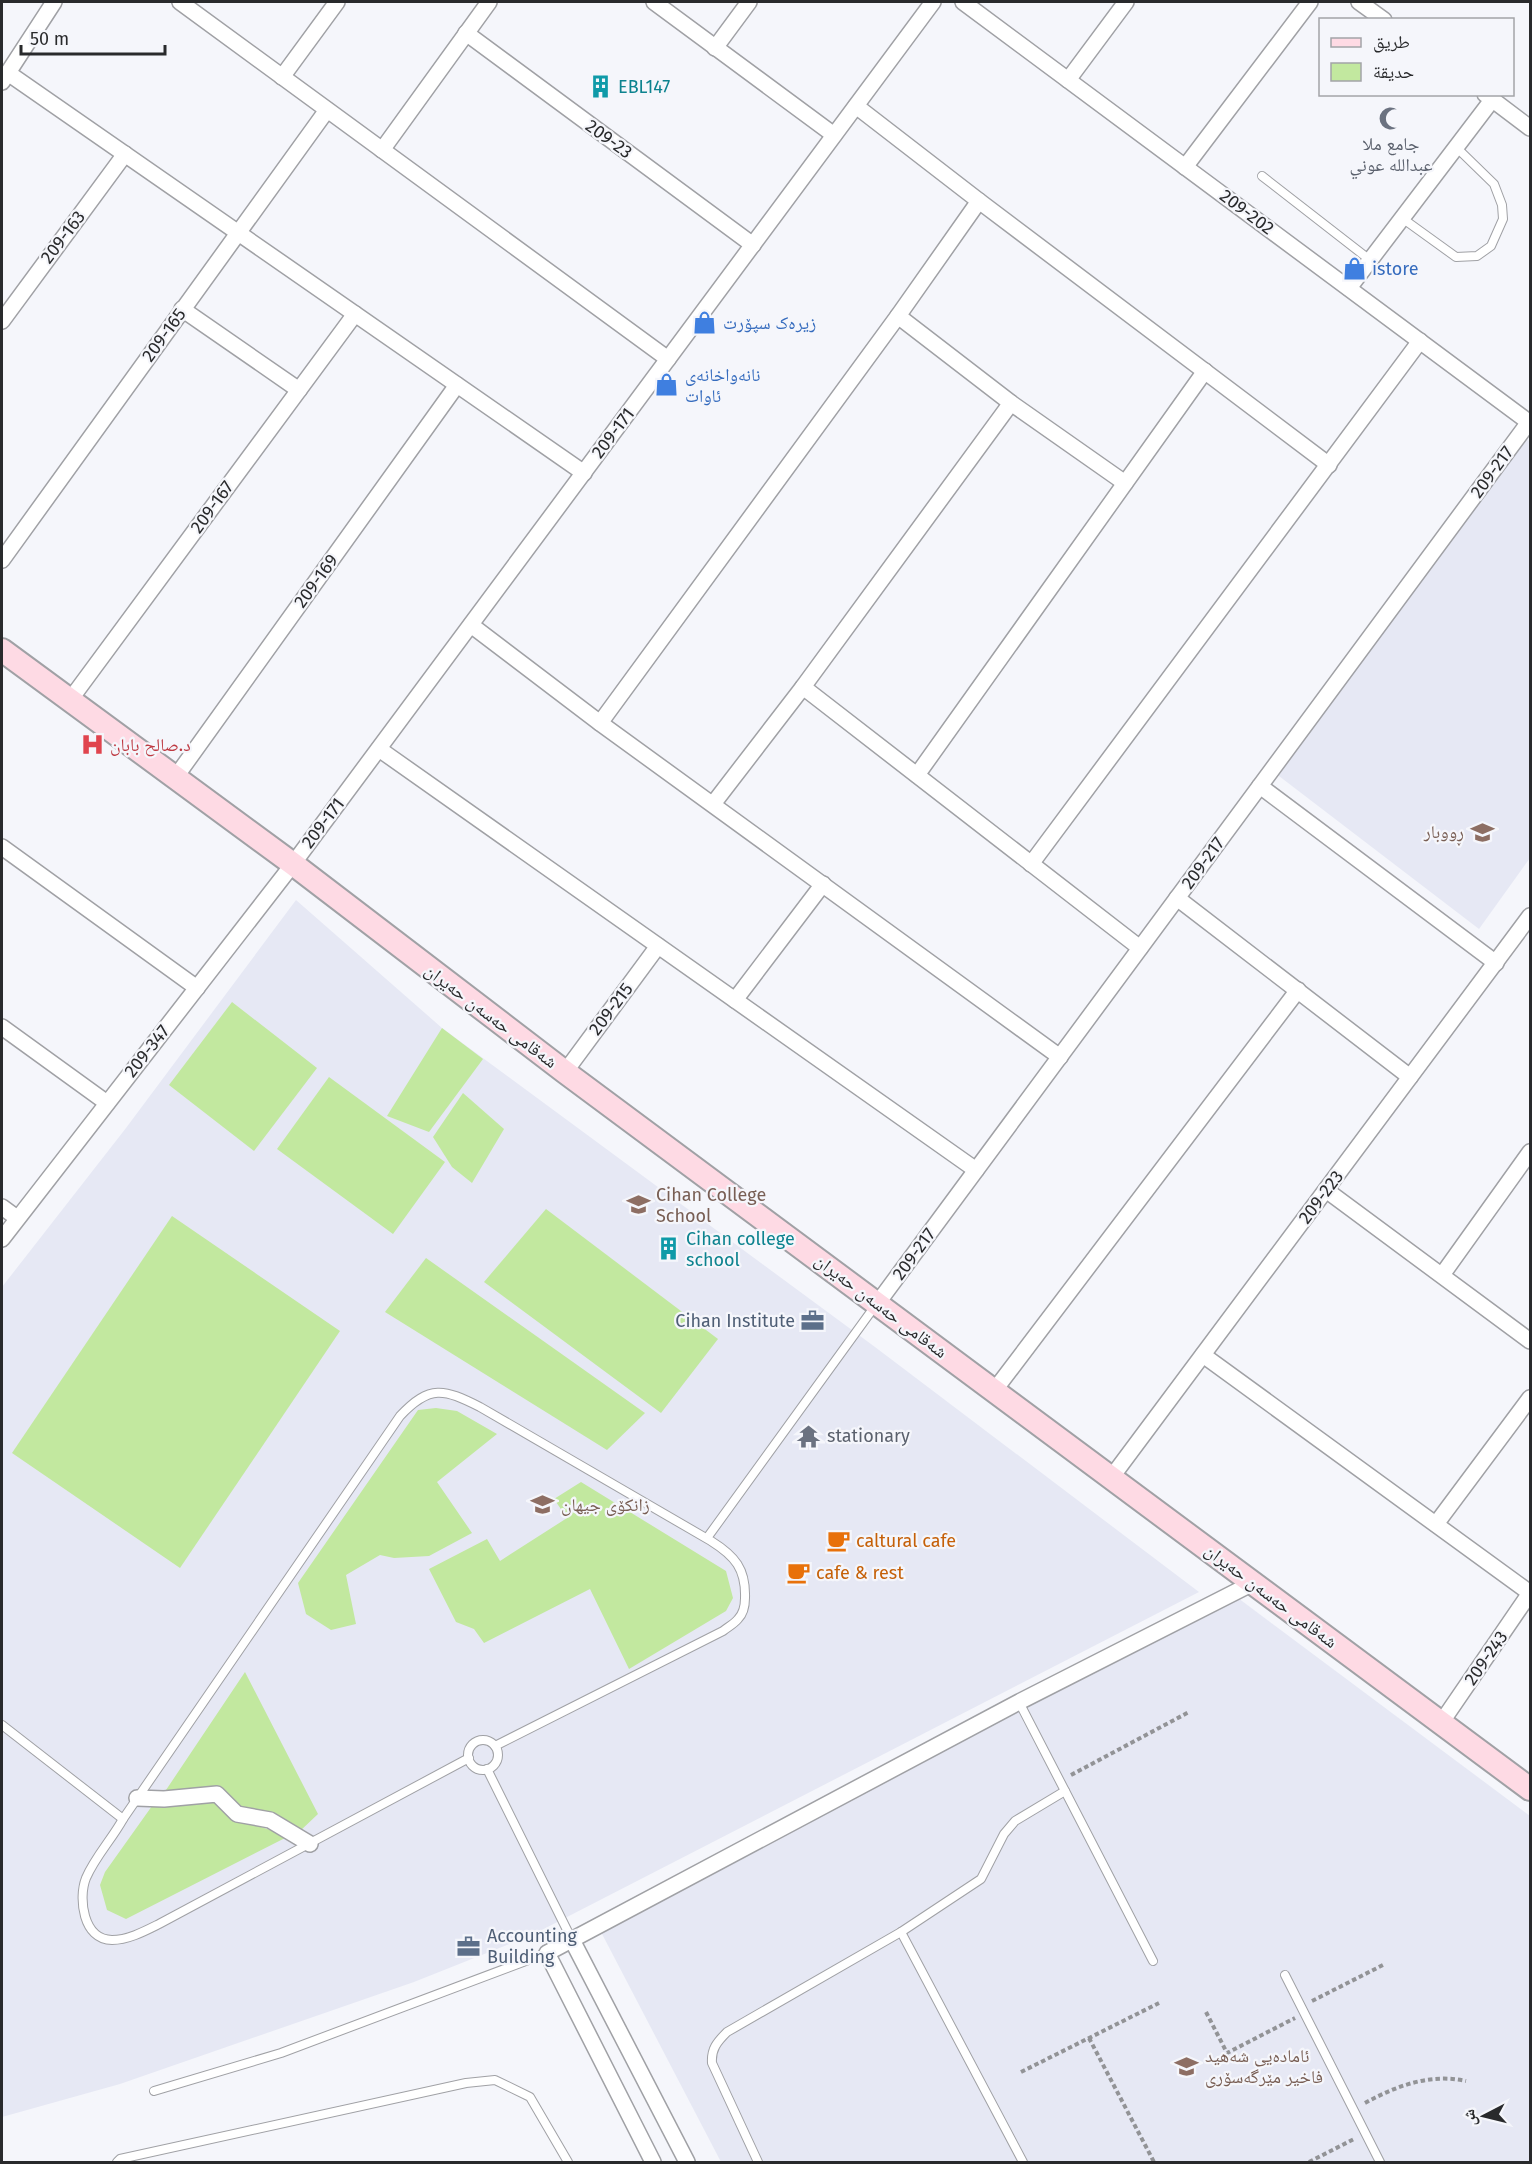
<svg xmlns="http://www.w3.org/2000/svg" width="1532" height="2164" font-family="'Fira Sans','Noto Naskh Arabic',sans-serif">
  <rect width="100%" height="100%" fill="#f5f6fb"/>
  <g fill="#e6e8f4">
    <path d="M1526,438l4,4v416l-51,71 -204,-156z"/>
    <path d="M296,900l146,128 433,319 324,245 -667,343 -118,47 -294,102 -118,33v-830l124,-159z"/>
    <path d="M1238,1598l292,218v346h-809l-120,-230 515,-275z"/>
  </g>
  <g fill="#c2e89f">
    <path d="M232,1002l85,66 -63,83 -85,-66z"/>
    <path d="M442,1028l41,31 -54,73 -42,-16z"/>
    <path d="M329,1077l116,85 -52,72 -116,-85z"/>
    <path d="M463,1093l41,36 -32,54 -20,-16 -19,-30z"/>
    <path d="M546,1209l172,130 -57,74 -177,-131z"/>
    <path d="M172,1216l168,115 -160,237 -168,-115z"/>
    <path d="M426,1258l219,155 -38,37 -222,-138z"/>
    <path d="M436,1408l21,3 40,23 -60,48 35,51 -43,23 -35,2 -14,-3 -34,20 10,49 -25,6 -25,-16 -8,-31 120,-173z"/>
    <path d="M581,1482l145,89 7,27 -7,13 -97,58 -39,-80 -106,54 -10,-14 -18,-7 -27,-53 58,-30 13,22 67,-43 -13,-19z"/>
    <path d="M245,1672l73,142 -19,18 -29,-20 -29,-2 -18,-22 -59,5z"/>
    <path d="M215,1799l18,19 56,18 -163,83 -19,-9 -7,-25 5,-13 47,-66z"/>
  </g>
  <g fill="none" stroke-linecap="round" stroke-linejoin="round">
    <defs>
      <g id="lane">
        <path d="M1262,176l108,84"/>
        <path d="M1402,218l54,39 21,-1 14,-10 12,-27 -1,-14 -8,-21 -38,-37"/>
        <path d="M707,1538l168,-232"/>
        <path d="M1019,1702l134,259"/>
        <path d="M2,1725l121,94"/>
        <circle cx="483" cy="1755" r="15"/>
        <path d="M469,1758l-310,166c-14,7 -31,16 -47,16 -29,0 -34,-42 -26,-62 9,-21 26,-39 37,-59l277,-403c30,-32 44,-27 80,-9l231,134c24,15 35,28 34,57 0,7 -2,16 -7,21 -4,5 -10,8 -15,12l-228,115"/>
        <path d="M487,1769l85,171"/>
        <path d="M901,1932l122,230"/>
        <path d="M1285,1975l95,187"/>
        <path d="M154,2091l127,-38 266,-100"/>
        <path d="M117,2162l3,-3 346,-76 29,-3 35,17 38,65"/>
        <path d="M758,2162l-46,-99c-1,-14 5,-21 15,-31l174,-100 80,-53 23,-45 11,-13 50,-30"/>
      </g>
      <g id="street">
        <path d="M180,2l488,357"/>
        <path d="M654,2l180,133"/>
        <path d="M963,2l567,421"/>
        <path d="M1359,2l25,18"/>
        <path d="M466,33l287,212"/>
        <path d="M715,48l34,-46"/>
        <path d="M8,73l576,400"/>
        <path d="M282,77l55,-75"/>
        <path d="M1068,80l58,-78"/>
        <path d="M2,82l52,-80"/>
        <path d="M1485,94l45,34"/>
        <path d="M856,106l123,95 350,264"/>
        <path d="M382,150l107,-148"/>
        <path d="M1185,167l125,-165"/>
        <path d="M1349,288l143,-188"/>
        <path d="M182,309l117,81"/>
        <path d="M898,316l113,87 114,80"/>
        <path d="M2,321l123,-167"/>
        <path d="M2,560l325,-450"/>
        <path d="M471,625l129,98 460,334"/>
        <path d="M803,687l337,261"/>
        <path d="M70,700l285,-386"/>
        <path d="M600,723l298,-407 81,-115"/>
        <path d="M379,749l597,421"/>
        <path d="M917,775l288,-404"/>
        <path d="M175,778l282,-393"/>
        <path d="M1260,786l236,177"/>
        <path d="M713,804l90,-117 208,-284"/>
        <path d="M2,847l195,141"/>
        <path d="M1031,864l389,-523"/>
        <path d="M1177,898l233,179"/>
        <path d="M735,1000l88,-116"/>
        <path d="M2,1027l105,76"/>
        <path d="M565,1072l93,-126"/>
        <path d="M1326,1190l204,151"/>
        <path d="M2,1207l15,11"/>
        <path d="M2,1239l291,-375 640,-862"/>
        <path d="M1442,1275l88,-123"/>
        <path d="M877,1304l652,-882"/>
        <path d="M1203,1355l327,238"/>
        <path d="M994,1391l304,-401"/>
        <path d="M1111,1478l419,-562"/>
        <path d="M1436,1524l94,-126"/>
        <path d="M1441,1723l89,-130"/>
        <path d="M137,1798l27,1 53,-5 20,20 33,6 40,24"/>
        <path d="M572,1940l115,222"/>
        <path d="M653,2162l-106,-209 472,-251 234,-119"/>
      </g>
      <path id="secondary" d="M2,650l291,214 272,208 965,717"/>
    </defs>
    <use href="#lane" stroke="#a0a1a5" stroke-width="10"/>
    <use href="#street" stroke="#a0a1a5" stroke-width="18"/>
    <use href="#secondary" stroke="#a0a1a5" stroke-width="26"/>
    <g stroke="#929396" stroke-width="4" stroke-dasharray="4.5 3" stroke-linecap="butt">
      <path d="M1071,1775l118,-63"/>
      <path d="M1312,2001l71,-36"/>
      <path d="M1206,2012l21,41 68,-35"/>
      <path d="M1089,2038l65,124"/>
      <path d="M1021,2072l138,-69"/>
      <path d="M1365,2103c31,-17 65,-30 101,-22"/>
      <path d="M1309,2162l45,-23"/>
    </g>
    <use href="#lane" stroke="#fff" stroke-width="8"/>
    <use href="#street" stroke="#fff" stroke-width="15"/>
    <use href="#secondary" stroke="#fedae4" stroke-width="22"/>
  </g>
  <defs>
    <symbol id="building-bare" viewBox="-9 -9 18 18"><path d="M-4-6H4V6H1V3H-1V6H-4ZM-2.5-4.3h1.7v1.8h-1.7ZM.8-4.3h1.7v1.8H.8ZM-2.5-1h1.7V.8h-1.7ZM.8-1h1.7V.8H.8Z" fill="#0f9aa8" stroke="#f5f6fb" stroke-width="2.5" paint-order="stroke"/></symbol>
    <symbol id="mosque-bare" viewBox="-9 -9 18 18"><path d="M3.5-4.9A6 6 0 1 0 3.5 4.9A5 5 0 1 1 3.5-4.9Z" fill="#6b7280" stroke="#f5f6fb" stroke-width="2.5" paint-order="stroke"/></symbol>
    <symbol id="shop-bare" viewBox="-9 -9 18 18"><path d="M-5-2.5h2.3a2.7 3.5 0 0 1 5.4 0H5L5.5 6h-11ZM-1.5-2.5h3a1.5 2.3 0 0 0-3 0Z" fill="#3f7fe0" stroke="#f5f6fb" stroke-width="2.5" paint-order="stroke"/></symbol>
    <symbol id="hospital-bare" viewBox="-9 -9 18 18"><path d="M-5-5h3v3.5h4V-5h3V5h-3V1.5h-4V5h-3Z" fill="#e0444e" stroke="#f5f6fb" stroke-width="2.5" paint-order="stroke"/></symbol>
    <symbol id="school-bare" viewBox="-9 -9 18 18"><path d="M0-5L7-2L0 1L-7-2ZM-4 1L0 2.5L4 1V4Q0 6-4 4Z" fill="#8d6e63" stroke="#f5f6fb" stroke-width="2.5" paint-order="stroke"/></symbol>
    <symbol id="office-bare" viewBox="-9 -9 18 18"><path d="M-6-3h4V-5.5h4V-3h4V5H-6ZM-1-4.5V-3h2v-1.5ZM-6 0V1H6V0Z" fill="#5c6f8a" stroke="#f5f6fb" stroke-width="2.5" paint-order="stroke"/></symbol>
    <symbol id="temple-bare" viewBox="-9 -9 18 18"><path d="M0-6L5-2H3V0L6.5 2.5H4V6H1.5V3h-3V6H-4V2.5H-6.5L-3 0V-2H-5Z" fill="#6b7280" stroke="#f5f6fb" stroke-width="2.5" paint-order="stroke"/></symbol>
    <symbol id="university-bare" viewBox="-9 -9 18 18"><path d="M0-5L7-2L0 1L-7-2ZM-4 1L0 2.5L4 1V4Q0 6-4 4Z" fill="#8d6e63" stroke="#f5f6fb" stroke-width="2.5" paint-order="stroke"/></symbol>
    <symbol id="cafe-bare" viewBox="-9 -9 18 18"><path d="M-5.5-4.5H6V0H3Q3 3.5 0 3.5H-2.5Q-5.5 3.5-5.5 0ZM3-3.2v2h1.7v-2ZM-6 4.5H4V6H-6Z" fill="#e8710a" stroke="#f5f6fb" stroke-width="2.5" paint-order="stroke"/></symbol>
  </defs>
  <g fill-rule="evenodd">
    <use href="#building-bare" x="584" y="70" width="33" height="33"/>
    <use href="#mosque-bare" x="1374" y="102" width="33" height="33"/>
    <use href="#shop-bare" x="1338" y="252" width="33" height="33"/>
    <use href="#shop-bare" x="688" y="306" width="33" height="33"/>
    <use href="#shop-bare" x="650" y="368" width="33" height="33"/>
    <use href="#hospital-bare" x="76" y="728" width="33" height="33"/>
    <use href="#school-bare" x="1466" y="816" width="33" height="33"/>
    <use href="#school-bare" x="622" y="1188" width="33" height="33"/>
    <use href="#building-bare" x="652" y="1232" width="33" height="33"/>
    <use href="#office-bare" x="796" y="1304" width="33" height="33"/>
    <use href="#temple-bare" x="792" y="1420" width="33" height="33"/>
    <use href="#university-bare" x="526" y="1488" width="33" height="33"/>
    <use href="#cafe-bare" x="822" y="1524" width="33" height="33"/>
    <use href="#cafe-bare" x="782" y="1556" width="33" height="33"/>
    <use href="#office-bare" x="452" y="1930" width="33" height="33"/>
    <use href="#school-bare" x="1170" y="2050" width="33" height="33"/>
  </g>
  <g text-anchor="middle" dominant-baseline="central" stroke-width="4.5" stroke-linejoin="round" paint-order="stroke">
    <g font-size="18" fill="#0d838f" stroke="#f5f6fb" text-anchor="start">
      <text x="618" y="87">EBL147</text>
      <text x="686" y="1239">Cihan college<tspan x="686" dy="21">school</tspan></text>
    </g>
    <g font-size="18" fill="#292a2c" stroke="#f5f6fb">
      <text transform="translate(609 139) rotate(36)">209-23</text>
      <text transform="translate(1247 212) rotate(37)">209-202</text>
      <text transform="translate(63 237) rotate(-53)">209-163</text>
      <text transform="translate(164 335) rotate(-54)">209-165</text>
      <text transform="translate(613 433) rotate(-53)">209-171</text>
      <text transform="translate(1492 472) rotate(-54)">209-217</text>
      <text transform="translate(212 507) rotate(-54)">209-167</text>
      <text transform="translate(316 581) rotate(-54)">209-169</text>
      <text transform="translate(323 823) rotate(-53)">209-171</text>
      <text transform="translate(1203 863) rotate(-54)">209-217</text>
      <text transform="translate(611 1009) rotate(-53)">209-215</text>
      <text transform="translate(491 1016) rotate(37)">شەقامی حەسەن حەیران</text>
      <text transform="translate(147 1051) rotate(-52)">209-347</text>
      <text transform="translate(1321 1197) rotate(-53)">209-223</text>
      <text transform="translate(914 1254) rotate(-54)">209-217</text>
      <text transform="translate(881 1306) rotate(37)">شەقامی حەسەن حەیران</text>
      <text transform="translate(1271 1596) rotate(37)">شەقامی حەسەن حەیران</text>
      <text transform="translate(1486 1658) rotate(-55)">209-243</text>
    </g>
    <g font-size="18" fill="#5b616d" stroke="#f5f6fb">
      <text x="1391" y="144">جامع ملا<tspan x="1391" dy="21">عبدالله عوني</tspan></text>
      <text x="827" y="1436" text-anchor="start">stationary</text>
    </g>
    <g font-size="18" fill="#366cbe" stroke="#f5f6fb" text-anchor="start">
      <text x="1372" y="269">istore</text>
      <text x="723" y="323">زیرەک سپۆرت</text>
      <text x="685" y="375">نانەواخانەی<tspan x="685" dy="21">ئاوات</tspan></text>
    </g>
    <g font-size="18" fill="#be3a42" stroke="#f5f6fb" text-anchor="start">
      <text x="110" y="745">د.صالح بابان</text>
    </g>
    <g font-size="18" fill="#785e54" stroke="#f5f6fb" text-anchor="start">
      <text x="1464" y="832" text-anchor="end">ڕووبار</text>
      <text x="656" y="1195">Cihan College<tspan x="656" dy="21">School</tspan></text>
      <text x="561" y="1505">زانکۆی جیھان</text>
      <text x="1205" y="2056">ئامادەیی شەهید<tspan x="1205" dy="21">فاخیر مێرگەسۆری</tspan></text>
    </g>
    <g font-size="18" fill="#4e5e75" stroke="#f5f6fb" text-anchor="end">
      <text x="795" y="1321">Cihan Institute</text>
      <text x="487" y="1936" text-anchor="start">Accounting<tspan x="487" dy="21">Building</tspan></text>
    </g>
    <g font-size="18" fill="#c56008" stroke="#f5f6fb" text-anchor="start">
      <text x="856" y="1541">caltural cafe</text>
      <text x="816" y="1573">cafe &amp; rest</text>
    </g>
  </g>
  <rect width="1532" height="2164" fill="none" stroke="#292a2c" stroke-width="6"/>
  <rect x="1319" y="18" width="195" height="78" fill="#f5f6fb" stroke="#a3a4a8" stroke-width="1.5"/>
  <rect x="1331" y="38" width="30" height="9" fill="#fedae4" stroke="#a3a4a8" stroke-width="1.5"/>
  <text x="1373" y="48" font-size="18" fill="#292a2c">طريق</text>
  <rect x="1331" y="63" width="30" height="18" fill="#c2e89f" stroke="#a3a4a8" stroke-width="1.5"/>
  <text x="1373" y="78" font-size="18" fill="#292a2c">حديقة</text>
  <g transform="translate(1484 2116) rotate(263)" stroke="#f5f6fb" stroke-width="4.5" paint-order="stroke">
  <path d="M0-4.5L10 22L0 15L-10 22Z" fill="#292a2c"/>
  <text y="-9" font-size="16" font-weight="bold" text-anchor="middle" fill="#292a2c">ش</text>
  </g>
  <path d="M21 45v9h144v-9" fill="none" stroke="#292a2c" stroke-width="3"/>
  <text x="30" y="45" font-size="18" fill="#292a2c" stroke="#f5f6fb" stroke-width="4.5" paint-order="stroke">50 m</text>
</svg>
